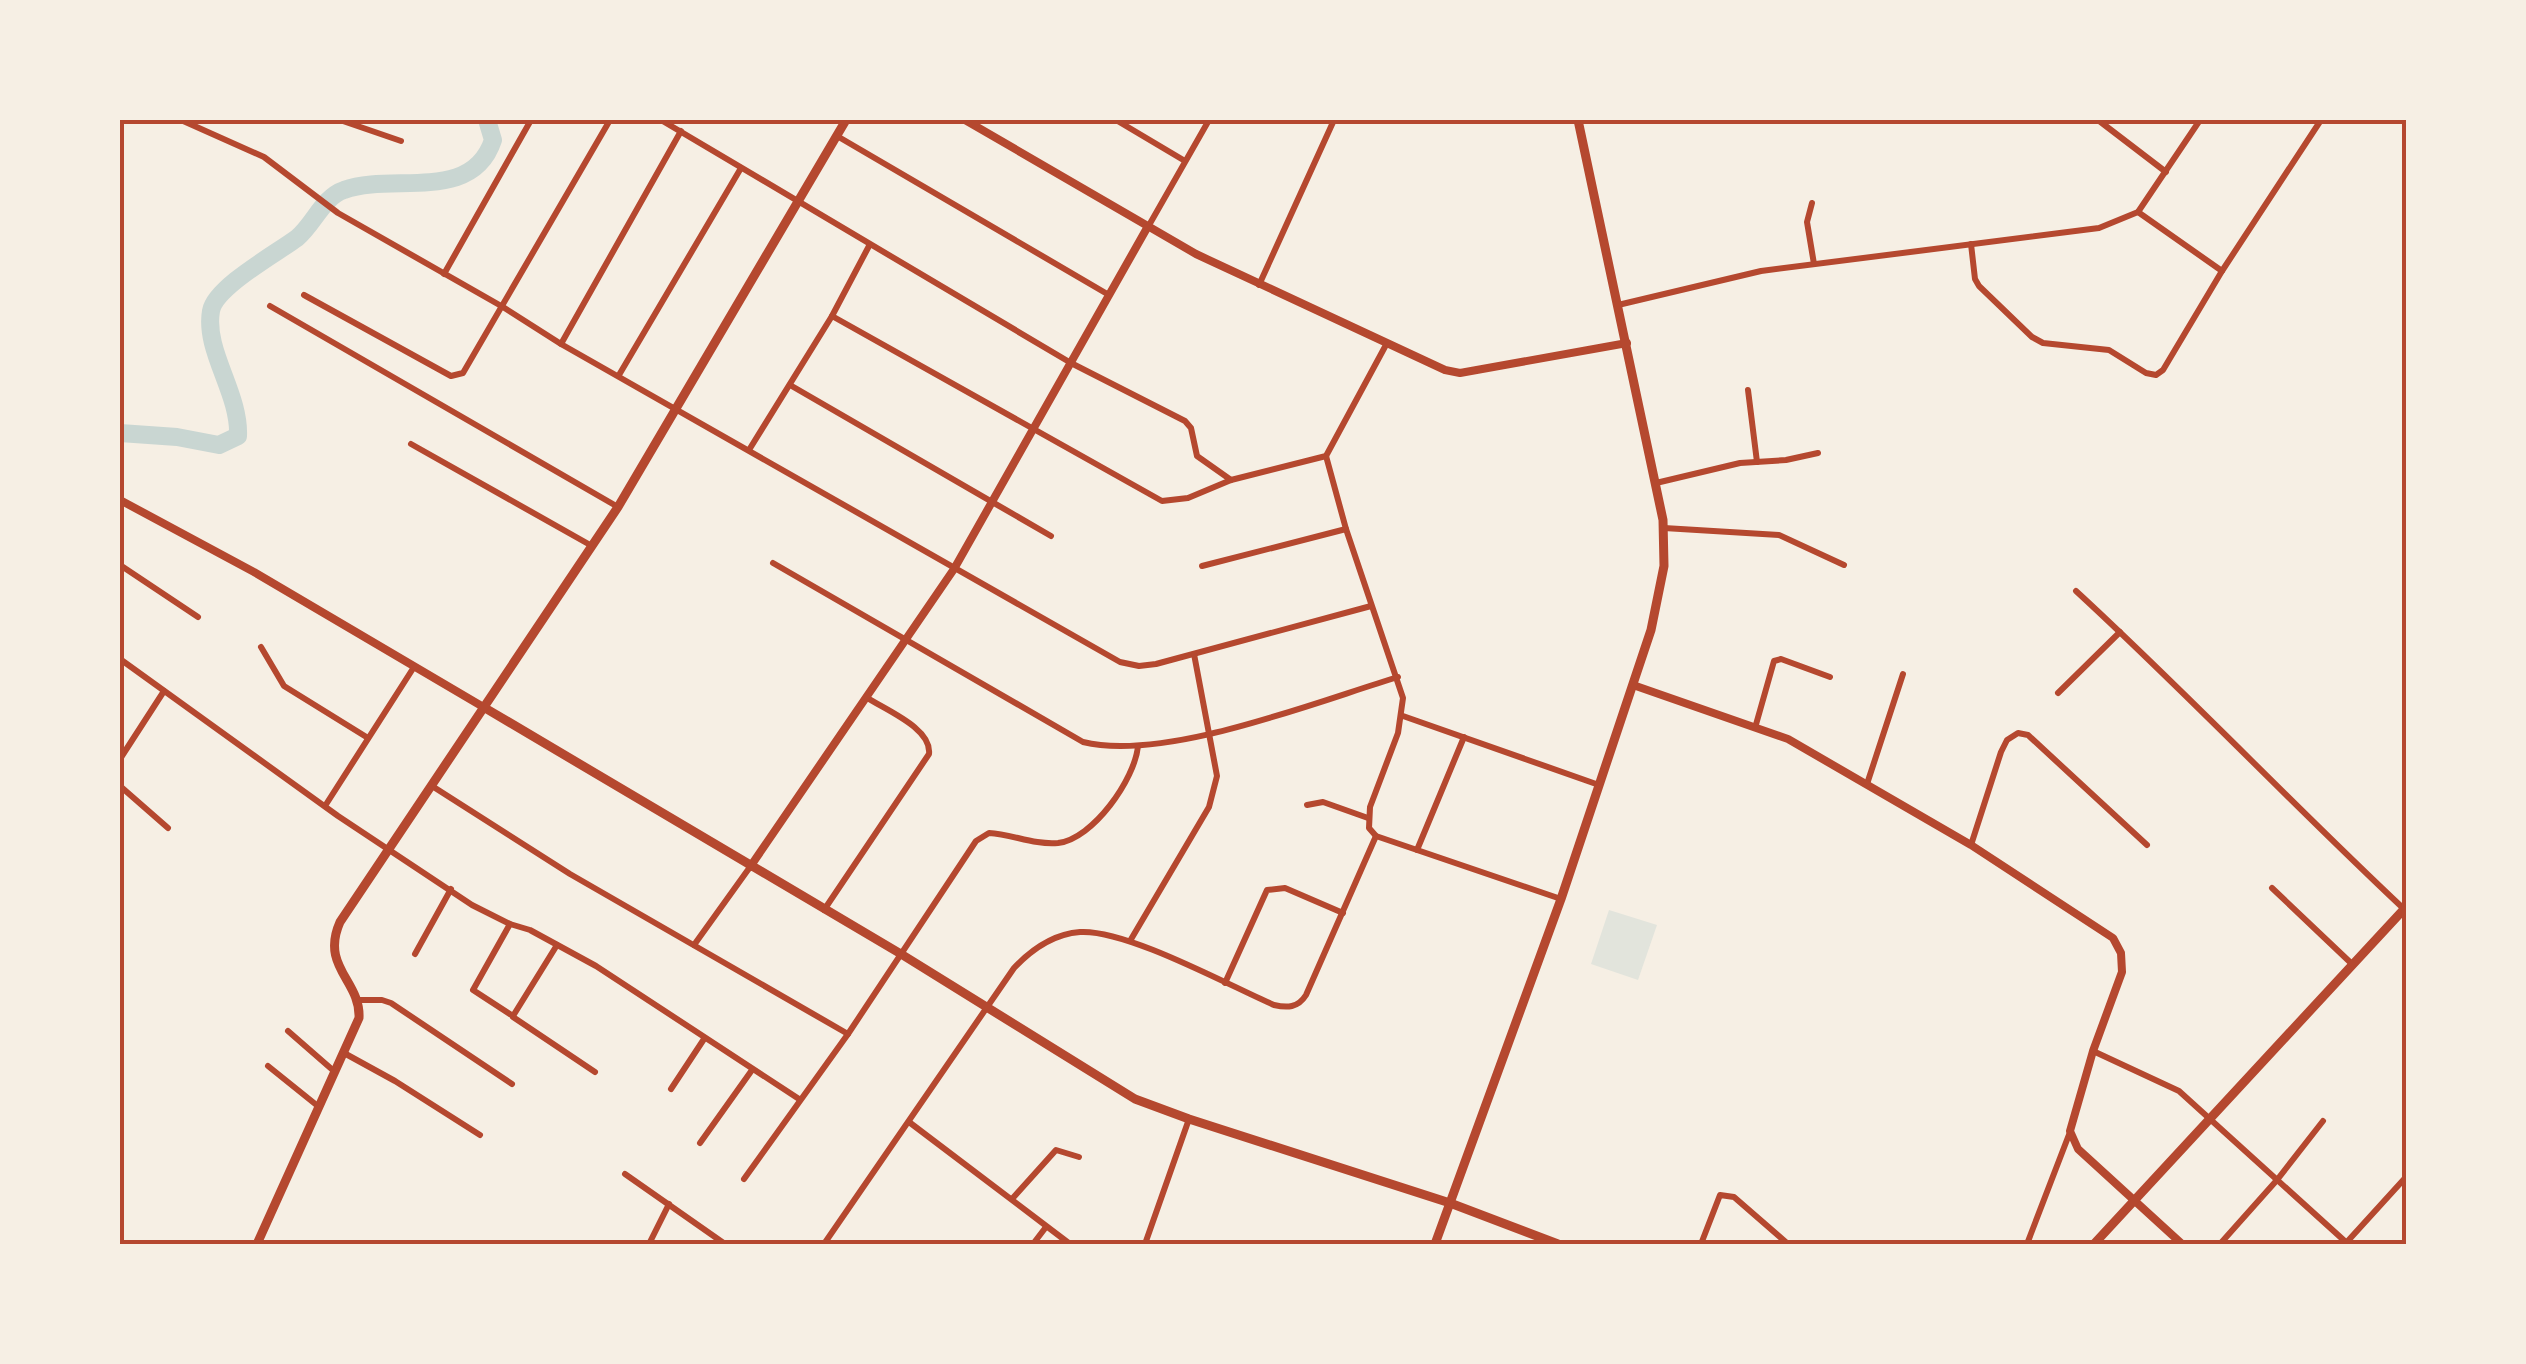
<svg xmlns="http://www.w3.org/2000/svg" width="2526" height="1364" font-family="'Sofia Sans Condensed',sans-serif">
  <rect width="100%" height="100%" fill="#f6efe4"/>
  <path fill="#e2e4dc" d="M1609,910l48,15 -19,55 -47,-16z"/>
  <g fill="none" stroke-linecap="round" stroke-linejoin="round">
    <path stroke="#c9d6d2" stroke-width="18" d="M120,433l57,4 42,8 19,-9c2,-43 -34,-85 -27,-125 4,-24 66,-58 86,-73 17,-14 26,-41 47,-48 48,-18 128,14 149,-50l-6,-20"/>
    <g stroke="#b5482f" stroke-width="6">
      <path d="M181,120l83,37 74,56 165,94 58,37 559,318 19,4 17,-2 215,-58"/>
      <path d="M340,120l61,21"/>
      <path d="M661,120l410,243 114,58 6,7 6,28 34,24"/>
      <path d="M1116,120l69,41"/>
      <path d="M2098,120l68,52"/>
      <path d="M837,136l272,159"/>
      <path d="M1812,203l-5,19 7,42"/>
      <path d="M2138,212l84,59"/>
      <path d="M1148,227l61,-107"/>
      <path d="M1971,244l4,35 4,7 53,51 11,6 66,7 37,23 10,2 7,-5 59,-99 99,-151"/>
      <path d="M444,274l87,-154"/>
      <path d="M1259,285l75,-165"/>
      <path d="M304,295l147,81 12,-3 147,-253"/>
      <path d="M1618,305l143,-34 338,-43 39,-16 62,-92"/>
      <path d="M270,306l348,201"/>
      <path d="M832,316l330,185 26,-3 43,-18 95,-24 61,-113"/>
      <path d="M561,344l120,-213"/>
      <path d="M619,375l122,-207"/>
      <path d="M790,385l261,151"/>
      <path d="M1748,390l9,72"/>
      <path d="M411,444l181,102"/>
      <path d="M749,450l83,-134 37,-70"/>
      <path d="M1326,456l20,73 57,169 -5,35 -28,74 -1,21 7,8 185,63"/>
      <path d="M1656,483l84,-20 46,-3 32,-7"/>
      <path d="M1664,528l115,7 65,30"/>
      <path d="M773,563l310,179c82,20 232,-40 315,-65"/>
      <path d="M120,565l78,52"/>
      <path d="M1202,566l144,-37"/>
      <path d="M2076,591c112,103 217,214 328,318"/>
      <path d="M261,647l23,39 84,52"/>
      <path d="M120,659l218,157 134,89 38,19 20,6 66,36 203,133"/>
      <path d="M2058,693l62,-61"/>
      <path d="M1403,716l196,69"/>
      <path d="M1755,728l19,-67 7,-2 49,18"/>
      <path d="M120,759l44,-68"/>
      <path d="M1867,784l36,-110"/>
      <path d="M120,786l48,42"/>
      <path d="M432,786l138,88 278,160"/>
      <path d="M1307,805l16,-3 45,16"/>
      <path d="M325,806l89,-139"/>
      <path d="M1971,845l30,-93 6,-12 11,-7 10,2 119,110"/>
      <path d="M1417,850l47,-113"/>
      <path d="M2272,888l80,76"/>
      <path d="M824,910l105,-156c3,-26 -44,-44 -63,-57"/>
      <path d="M510,924l-37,66 40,26 44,-71"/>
      <path d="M1130,941l79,-134 8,-31 -23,-122"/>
      <path d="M694,945l56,-78"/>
      <path d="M415,954l36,-65"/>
      <path d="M1225,983l42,-93 18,-2 58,25"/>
      <path d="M357,1000h25l9,3 121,81"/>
      <path d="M513,1017l82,55"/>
      <path d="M288,1031l47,41"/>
      <path d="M2093,1051l86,40 169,153"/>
      <path d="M344,1053l51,28 85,54"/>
      <path d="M268,1066l51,41"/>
      <path d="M671,1089l33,-50"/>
      <path d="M909,1122l161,122"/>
      <path d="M700,1143l52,-73"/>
      <path d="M625,1174l100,70"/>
      <path d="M744,1179l104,-145 128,-193 13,-8c23,1 44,12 69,10 35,-4 77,-64 80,-97"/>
      <path d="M1012,1199l44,-49 23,7"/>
      <path d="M2346,1243l60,-66"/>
      <path d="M649,1244l20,-40"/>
      <path d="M824,1244l190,-276c17,-18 39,-34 66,-36 46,-3 148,53 194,73 13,3 24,3 32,-10l70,-159"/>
      <path d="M1033,1244l13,-17"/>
      <path d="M1145,1244l44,-125"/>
      <path d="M1701,1244l19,-49 14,2 54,47"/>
      <path d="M2027,1244l43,-112"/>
      <path d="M2220,1244l57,-64 46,-59"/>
    </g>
    <g stroke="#b5482f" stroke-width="8">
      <path d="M965,120l231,134 249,116 15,3 167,-30"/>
      <path d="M120,500l134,72 231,136"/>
      <path d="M1633,685l155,54 183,106 142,93 8,15 1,19 -29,79 -23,80 8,18 104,95"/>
      <path d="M750,867l204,-298 193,-341"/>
    </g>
    <g stroke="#b5482f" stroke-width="9">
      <path d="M485,708l416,246 234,145 54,20 261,84 108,41"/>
      <path d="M257,1244l102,-226c2,-37 -39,-51 -19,-96l278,-415 228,-387"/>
      <path d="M2094,1244l312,-337"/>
    </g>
    <path stroke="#b5482f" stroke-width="9" d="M1435,1244l126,-345 90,-269 13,-64 -1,-46 -85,-400"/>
  </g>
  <rect width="2526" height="1364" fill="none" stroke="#f6efe4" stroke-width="245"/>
  <rect x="122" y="122" width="2282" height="1120" fill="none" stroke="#b5482f" stroke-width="4"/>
</svg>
